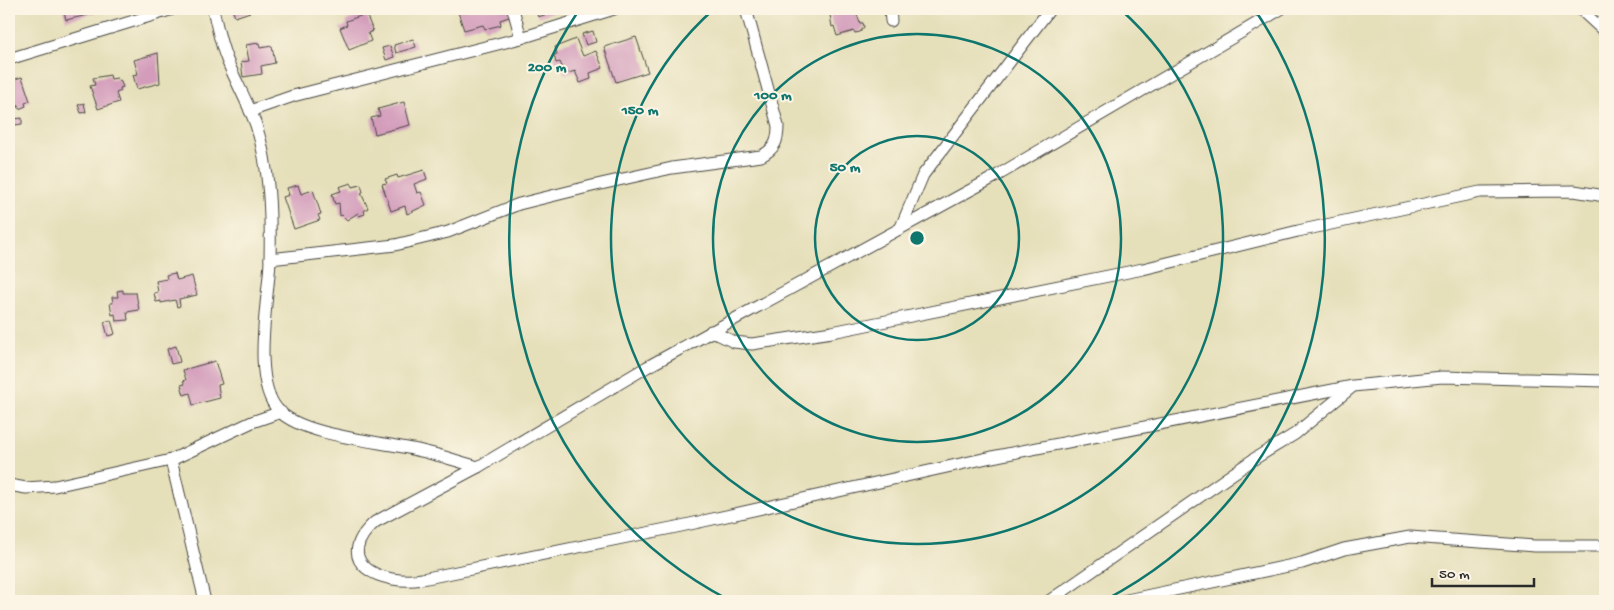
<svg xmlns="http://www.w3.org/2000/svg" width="1614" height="610" font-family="'Gochi Hand',sans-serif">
  <rect width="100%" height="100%" fill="#fcf5e5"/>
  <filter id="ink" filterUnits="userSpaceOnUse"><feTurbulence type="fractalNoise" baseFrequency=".02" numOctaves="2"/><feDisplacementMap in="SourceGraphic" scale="10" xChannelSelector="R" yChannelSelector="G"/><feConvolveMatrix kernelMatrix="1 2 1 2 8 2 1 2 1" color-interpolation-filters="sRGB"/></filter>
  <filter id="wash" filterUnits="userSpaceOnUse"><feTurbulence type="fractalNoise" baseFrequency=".0096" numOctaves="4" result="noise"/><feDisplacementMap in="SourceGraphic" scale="20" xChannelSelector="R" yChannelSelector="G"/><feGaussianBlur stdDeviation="1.12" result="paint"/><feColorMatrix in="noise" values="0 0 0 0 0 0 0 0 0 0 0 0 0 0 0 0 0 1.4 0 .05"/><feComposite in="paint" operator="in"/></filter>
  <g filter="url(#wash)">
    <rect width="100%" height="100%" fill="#e5dfba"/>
    <g id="blocks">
      <g fill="#d39cbb">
        <path d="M63,9h32l1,4 -30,7z"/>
        <path d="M232,9h27l-24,8z"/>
        <path d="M457,9h53l2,7 -12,4 1,5 -16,4 -2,-4 -19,5z"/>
        <path d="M535,9h28l-25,8z"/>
        <path d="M829,9h26l5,14h3l1,4 -4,5 -5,1 -1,-2 -17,5 -3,-10 -2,1z"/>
        <path d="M366,14l7,17 -5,2 3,8 -22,9 -9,-22 7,-3 -1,-4z"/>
        <path d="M593,31l3,11 -10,3 -4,-11z"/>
        <path d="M636,37l12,35 -32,10 -12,-35z"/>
        <path d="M413,39l3,8 -20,6 -2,-8z"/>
        <path d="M576,39l7,17 13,-5 7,17 -13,5 1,6 -11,4 -5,-12 -10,3 -5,-12 -4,1 -2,-8 3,-1 -2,-7z"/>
        <path d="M259,43l1,5 12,-2 3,17 -14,3 1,8 -19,3 -2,-15 8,-1 -3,-16z"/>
        <path d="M390,46l4,11 -8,3 -4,-12z"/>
        <path d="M158,53l2,30 -23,6 -4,-14 5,-1 -4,-14z"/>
        <path d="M110,75l1,4 6,-1 1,3 2,-1 3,7 -3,1 1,3 -5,2 3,9 -21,7 -8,-23 5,-1 -2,-7z"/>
        <path d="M22,77l8,24 -5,2 1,3 -7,3 -1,-4 -9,3v-27z"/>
        <path d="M404,102l6,23 -35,9 -4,-16 9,-2 -2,-7z"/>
        <path d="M84,103l2,9 -5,1 -3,-8z"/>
        <path d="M22,118v6l-7,1 -1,-6z"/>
        <path d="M424,170l3,9 -13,5 3,9 4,-1 5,13 -19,9 -2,-8 -14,5 -9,-27 5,-1 -2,-4 12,-4 1,3z"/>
        <path d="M351,183l1,4 9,-2 2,7 -2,1 7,15 -4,3 1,3 -6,2 -1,-3 -11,7 -5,-5 -2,1 -1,-13 -4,1 -3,-10 9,-3 -2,-4z"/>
        <path d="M298,185l3,9 12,-4 8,24 -3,1 2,5 -26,9 -11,-32 6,-2 -2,-7z"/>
        <path d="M175,273l2,7 15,-4 5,19 -18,4 1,7 -3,1 -2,-7 -14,3v-2l-5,1 -2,-9 4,-1 -2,-11 11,-2 -1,-4z"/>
        <path d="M123,290v3h13l3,17 -12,2 1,8 -12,1 -1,-7 -3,1 -2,-12h3l-1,-6h6l-1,-6z"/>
        <path d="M111,320l4,14 -7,2 -4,-14z"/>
        <path d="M176,346l4,16 -9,2 -4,-15z"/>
        <path d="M215,361l7,23 -4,1 2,13 -27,7 -3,-12 -6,2 -3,-10 4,-1 -2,-3 3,-1 -3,-10z"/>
      </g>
    </g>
  </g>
  <g filter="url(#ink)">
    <use href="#blocks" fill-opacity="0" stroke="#474640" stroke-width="1"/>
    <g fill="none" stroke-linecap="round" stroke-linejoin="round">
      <defs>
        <g id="street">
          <path d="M213,9c4,17 7,34 14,51 9,22 21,43 29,65 14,43 15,90 14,135 -1,38 -20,121 9,151 25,25 99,30 133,38 22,4 44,12 66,18"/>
          <path d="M513,9l8,29"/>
          <path d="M890,9l1,12"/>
          <path d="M1281,9l-283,166 -351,192 -169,100 -103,55c-46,41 8,64 47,57l259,-53 311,-69 361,-71 89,-9 163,4"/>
          <path d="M1580,9l25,23"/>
          <path d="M9,59l164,-50"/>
          <path d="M250,111l43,-15 228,-58 93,-29"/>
          <path d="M901,227l22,-52 127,-166"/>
          <path d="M270,259l125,-14 53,-13 71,-28 73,-18 80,-18 89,-12c14,-7 17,-15 17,-30l-32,-117"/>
          <path d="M711,331l23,11 18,2 80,-12 311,-63 155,-38 182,-39 94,-1 31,5"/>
          <path d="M171,460l34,141"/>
          <path d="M9,485l17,3 29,-2 116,-26 81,-38 29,-10"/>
          <path d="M1049,601l205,-142 41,-25 57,-47"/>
          <path d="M1122,601l180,-38 42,-14 66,-12 125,9h70"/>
        </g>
      </defs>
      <use href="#street" stroke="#474640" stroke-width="13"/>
      <use href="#street" stroke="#fff" stroke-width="11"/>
    </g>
  </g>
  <g fill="none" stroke="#0f766e" stroke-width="2.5">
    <circle cx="917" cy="238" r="102"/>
    <circle cx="917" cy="238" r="204"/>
    <path d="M1120 9A306 306 0 1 1 714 9"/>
    <path d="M729 600A408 408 0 0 1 579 10M1255 10A408 408 0 0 1 1105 600"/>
  </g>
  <circle cx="917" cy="238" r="8" fill="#0f766e" stroke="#fcf5e5" stroke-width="2.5"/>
  <g font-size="15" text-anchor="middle" font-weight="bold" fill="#0f766e" stroke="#fcf5e5" stroke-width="4" stroke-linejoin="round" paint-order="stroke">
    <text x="547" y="71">200 m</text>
    <text x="773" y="99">100 m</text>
    <text x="640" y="114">150 m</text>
    <text x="845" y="171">50 m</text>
  </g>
  <rect width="1614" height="610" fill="none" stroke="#fcf5e5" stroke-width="30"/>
  <path d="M1432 578v8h102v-8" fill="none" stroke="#2b2b2b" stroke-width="2.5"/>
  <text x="1439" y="578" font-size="15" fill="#2b2b2b" stroke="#fcf5e5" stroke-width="4" paint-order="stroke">50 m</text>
</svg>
